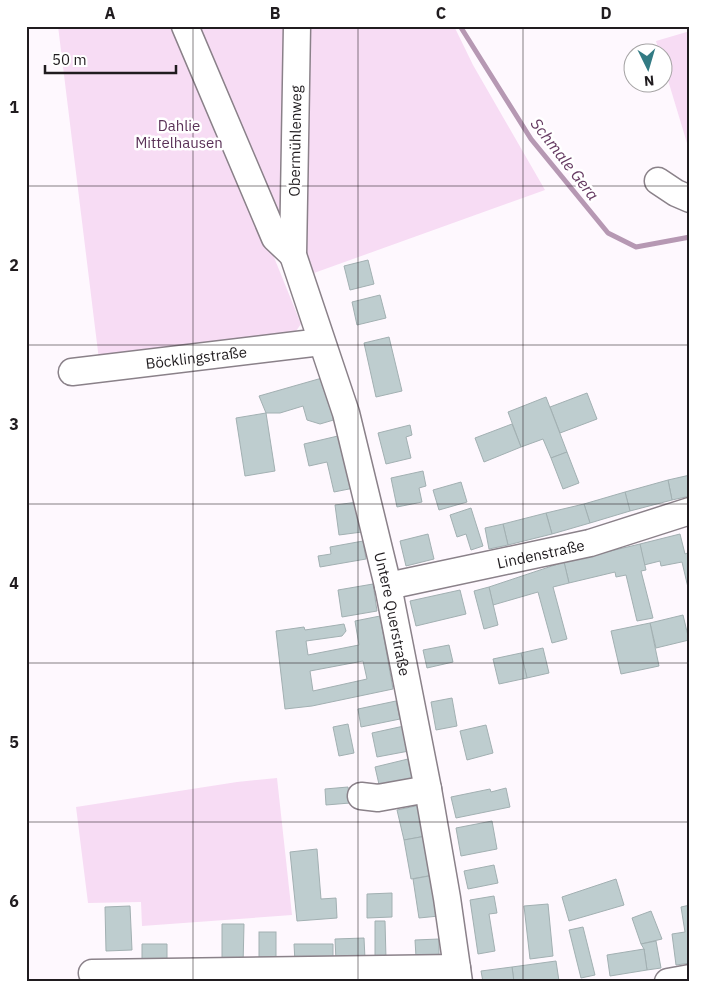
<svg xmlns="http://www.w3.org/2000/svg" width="716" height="1008" font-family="'IBM Plex Sans',sans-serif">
  <rect width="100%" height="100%" fill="#fef8fe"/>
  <g fill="#f7dcf4">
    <path d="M58,26h231l-5,190 -23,9 40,99 -10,14 -192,22z"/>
    <path d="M305,26h147l3,2 18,37 72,125 -231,83 -11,-33z"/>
    <path d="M690,31v122l-26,-86v-15h-5l-3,-11z"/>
    <path d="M277,778l15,137 -150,11 -1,-24 -53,1 -12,-96 161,-25z"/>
  </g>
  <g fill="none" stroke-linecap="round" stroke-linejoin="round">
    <path stroke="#b698b3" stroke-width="5" d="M460,26l71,113 77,94 28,14 54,-10"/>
  </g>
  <g fill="#becdcf" stroke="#a2b0b2" fill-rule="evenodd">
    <path d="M368,260l6,24 -24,6 -6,-24z"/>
    <path d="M380,295l6,23 -29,7 -5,-23z"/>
    <path d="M389,337l13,54 -26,6 -12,-54z"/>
    <path d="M322,378l15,41 -17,5 -13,-4 -4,-14 -23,7h-14l-7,-17z"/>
    <path d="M587,393l10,26 -37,14 -10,-26z"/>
    <path d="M546,397l21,55 -16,6 -8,-19 -22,8 -13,-35z"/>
    <path d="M266,413l9,58 -30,5 -9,-58z"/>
    <path d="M512,424l9,23 -37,15 -9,-24z"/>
    <path d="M410,425l2,10 -6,2 5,21 -25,6 -8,-31z"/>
    <path d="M342,435l12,53 -20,4 -7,-30 -18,4 -5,-22z"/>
    <path d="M567,452l12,31 -16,6 -12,-31z"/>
    <path d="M423,471l3,15 -7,2 3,14 -25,5 -6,-29z"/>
    <path d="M690,475v21l-18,4 -4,-20z"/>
    <path d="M668,480l4,20 -42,11 -5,-19z"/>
    <path d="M461,482l6,20 -28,8 -6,-20z"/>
    <path d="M625,492l5,19 -40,12 -6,-19z"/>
    <path d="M358,502l4,30 -23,3 -4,-30z"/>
    <path d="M584,504l6,19 -38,11 -6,-21z"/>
    <path d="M471,508l12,38 -12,4 -5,-16 -9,3 -7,-22z"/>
    <path d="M546,513l6,21 -44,11 -5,-21z"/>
    <path d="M503,524l5,21 -19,4 -4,-21z"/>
    <path d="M428,534l6,25 -28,7 -6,-25z"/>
    <path d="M680,534l5,20 5,-2v44l-8,-34 -21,4 -1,-5 -16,4 -4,-21z"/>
    <path d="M363,541l3,18 -46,8 -2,-11 13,-2 -1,-7z"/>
    <path d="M640,544l6,26 -5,1 12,47 -16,3 -11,-46 -10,2 -1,-5 -46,11 -5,-21z"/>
    <path d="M564,562l5,21 -16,4 14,52 -15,4 -14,-51 -45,13 -4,-18z"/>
    <path d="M373,584l4,27 -35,6 -4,-27z"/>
    <path d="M489,587l9,38 -14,4 -10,-38z"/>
    <path d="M460,590l6,24 -50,12 -6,-25z"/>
    <path d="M683,615l6,25 -33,8 -6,-25z"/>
    <path d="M380,616l13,73 -81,17 -27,3 -9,-78 28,-4 1,3 39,-6 2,7 -4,5 -36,5 2,14 51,-10 -4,-24zM363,661l4,18 -54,12 -3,-20z"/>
    <path d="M650,623l9,43 -38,8 -10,-43z"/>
    <path d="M449,645l4,17 -26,6 -4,-18z"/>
    <path d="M543,648l6,25 -22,5 -6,-25z"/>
    <path d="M521,653l6,25 -28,6 -6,-25z"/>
    <path d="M452,698l5,28 -21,4 -5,-28z"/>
    <path d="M396,701l4,18 -39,8 -3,-18z"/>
    <path d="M348,724l6,29 -15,3 -6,-29z"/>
    <path d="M486,725l7,28 -26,7 -7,-29z"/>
    <path d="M404,726l5,25 -32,6 -5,-24z"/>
    <path d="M408,759l6,27 -33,7 -6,-26z"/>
    <path d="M348,787l2,16 -24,2 -1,-16z"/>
    <path d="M506,788l4,19 -54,11 -5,-21 39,-8 1,3z"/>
    <path d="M420,805l6,31 -22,4 -7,-30z"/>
    <path d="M492,821l5,28 -36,7 -5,-28z"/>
    <path d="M426,836l8,39 -23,4 -7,-39z"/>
    <path d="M317,849l4,50 15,-1 1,20 -40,3 -7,-69z"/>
    <path d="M494,865l4,18 -30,6 -4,-18z"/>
    <path d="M434,875l5,41 -20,2 -6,-39z"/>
    <path d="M616,879l8,26 -55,16 -7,-24z"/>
    <path d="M392,893v24l-25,1v-24z"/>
    <path d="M494,896l3,17 -8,1 6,37 -17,3 -8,-54z"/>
    <path d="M548,904l5,52 -23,3 -6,-53z"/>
    <path d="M690,905v58l-14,2 -4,-31 13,-2 -4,-25z"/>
    <path d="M130,906l2,44 -26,1 -1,-44z"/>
    <path d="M651,911l11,28 -21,5 -9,-26z"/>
    <path d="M375,921h10l1,38h-11z"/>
    <path d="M222,924h22l-1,42h-21z"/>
    <path d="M583,927l12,48 -14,3 -12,-48z"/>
    <rect x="259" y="932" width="17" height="31"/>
    <path d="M364,938l1,21 -29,2 -1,-22z"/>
    <path d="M439,939v18h-23l-1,-17z"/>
    <path d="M656,941l5,27 -14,2 -3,-21 -3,-5z"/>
    <path d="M142,944h25v16l-25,1z"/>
    <path d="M294,944h39v17l-38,1z"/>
    <path d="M644,949l3,21 -37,6 -3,-21z"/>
    <path d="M556,961l3,20 -45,1 -2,-15z"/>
    <path d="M512,967l2,15h-31l-2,-11z"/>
  </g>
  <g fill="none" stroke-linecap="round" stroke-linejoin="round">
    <defs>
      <g id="minor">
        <path d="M185,26l90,212 18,17"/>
        <path id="s1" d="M297,26l-4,229 53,158 42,173 40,203 19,109 12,84"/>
        <path d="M658,181l18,12 14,6"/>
        <path id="s2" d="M72,372l249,-30"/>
        <path id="s3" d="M388,586l202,-43 100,-32"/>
        <path d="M361,796l17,2 50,-9"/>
        <path d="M92,973l365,-5"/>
        <path d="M668,982l22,-4"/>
      </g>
    </defs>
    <use href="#minor" stroke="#8a8189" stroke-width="29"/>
    <use href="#minor" stroke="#fff" stroke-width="26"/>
  </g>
  <path fill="none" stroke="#201c1f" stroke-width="1" stroke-opacity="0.55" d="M193,26v956M358,26v956M523,26v956M26,186h664M26,345h664M26,504h664M26,663h664M26,822h664"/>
  <g text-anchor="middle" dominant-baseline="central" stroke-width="5" stroke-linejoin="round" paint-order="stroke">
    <g font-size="15" fill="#5b3258" stroke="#fff">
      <text x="179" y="125">Dahlie<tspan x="179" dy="17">Mittelhausen</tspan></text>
    </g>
    <g font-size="15" fill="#201c1f" stroke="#fff">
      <text transform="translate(295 141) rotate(-89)">Obermühlenweg</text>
      <text stroke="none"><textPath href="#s2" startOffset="125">Böcklingstraße</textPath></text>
      <text stroke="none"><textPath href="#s3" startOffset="156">Lindenstraße</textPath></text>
      <text stroke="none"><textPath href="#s1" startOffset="602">Untere Querstraße</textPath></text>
    </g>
    <g font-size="16" font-style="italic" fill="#663b62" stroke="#fff">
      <text transform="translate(565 159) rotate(52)">Schmale Gera</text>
    </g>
  </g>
  <rect width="716" height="1008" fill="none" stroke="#ffffff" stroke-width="55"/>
  <g transform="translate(648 68) rotate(175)"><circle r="24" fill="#ffffff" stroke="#a6a4a5"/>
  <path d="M0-4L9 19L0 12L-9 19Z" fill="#337b84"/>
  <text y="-8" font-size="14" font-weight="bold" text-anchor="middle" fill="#201c1f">N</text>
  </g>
  <path d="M45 65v8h131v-8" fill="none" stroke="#201c1f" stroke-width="2.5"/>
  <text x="52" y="65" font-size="15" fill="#201c1f" stroke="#ffffff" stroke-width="4" paint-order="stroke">50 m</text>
  <rect x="28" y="28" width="660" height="952" fill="none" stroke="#201c1f" stroke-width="2"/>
  <g font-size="16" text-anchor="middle" font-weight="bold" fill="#201c1f">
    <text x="110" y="19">A</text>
    <text x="275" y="19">B</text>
    <text x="441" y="19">C</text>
    <text x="606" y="19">D</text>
    <text x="14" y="113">1</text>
    <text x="14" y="271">2</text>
    <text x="14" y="430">3</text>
    <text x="14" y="589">4</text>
    <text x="14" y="748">5</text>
    <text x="14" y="907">6</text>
  </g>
</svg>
